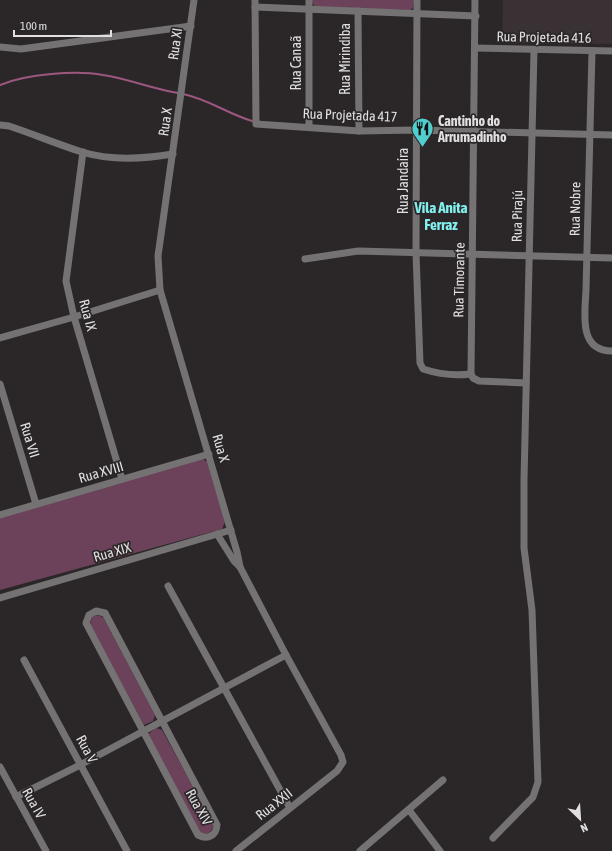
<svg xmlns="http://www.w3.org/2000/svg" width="612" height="851" font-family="'Asap Condensed',sans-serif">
  <rect width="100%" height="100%" fill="#2b2729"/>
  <path fill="#3a3135" d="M503,0h109v44l-110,-1z"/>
  <g fill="#6c415a">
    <path d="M311,0h103l-1,8 -3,2 -95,-3z"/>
    <path d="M202,458l5,4 18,60 -3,7 -222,61v-72z"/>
    <path d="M96,615l7,2 52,98 -2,6 -9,4 -54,-101 2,-7z"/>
    <path d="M156,728l6,2 52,95 -4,8 -5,1 -5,-1 -53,-98z"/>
  </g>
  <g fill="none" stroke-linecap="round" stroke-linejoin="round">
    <g stroke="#9c577f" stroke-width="2">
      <path d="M0,85c26,-11 76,-15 103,-10 26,4 50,14 75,18"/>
      <path d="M183,94c25,5 45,20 69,27"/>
    </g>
    <g stroke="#747273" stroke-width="7">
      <path d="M194,0l-36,256 2,34 77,262 3,15 46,88 55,100 2,7 -6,9 -101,80"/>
      <path d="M255,0l1,124 103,7 57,-1 196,5"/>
      <path d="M309,0v126"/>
      <path d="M417,0l-1,253 4,110 3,6c15,5 32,7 48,5"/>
      <path d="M475,0l-4,374 2,4 6,3 47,2"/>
      <path d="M255,7l221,9"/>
      <path d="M358,11l1,120"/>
      <path d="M0,47l21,2 170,-23"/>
      <path d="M475,48l137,3"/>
      <path d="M592,51l-6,239c-1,23 -8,61 26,61"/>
      <path d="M0,125l9,1c24,8 48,18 73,26 29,9 61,7 91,2"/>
      <path d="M83,152l-17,129 8,36 48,162"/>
      <path d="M305,259l53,-8 254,7"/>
      <path d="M0,338l74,-21 86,-27"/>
      <path d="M0,384l36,120"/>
      <path d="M0,515l209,-61"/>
      <path d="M217,534l17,27 6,6"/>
      <path d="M168,586l122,222"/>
      <path d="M0,598l231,-68"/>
      <path d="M96,611l9,2 112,212c-1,11 -9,15 -19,10l-112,-212 3,-8z"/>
      <path d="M24,660l103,191"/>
      <path d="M0,767l46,84"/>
      <path d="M16,797l64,-32 206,-110"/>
      <path d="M409,810l31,41"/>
      <path d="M493,838l40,-41 5,-15 -6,-172 -8,-62v-68l10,-430"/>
      <path d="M360,851l83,-71"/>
    </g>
  </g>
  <defs>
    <symbol id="restaurant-pin" viewBox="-11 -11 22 30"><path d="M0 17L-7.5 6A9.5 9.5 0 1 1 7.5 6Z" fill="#52cdcd" stroke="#2b2729"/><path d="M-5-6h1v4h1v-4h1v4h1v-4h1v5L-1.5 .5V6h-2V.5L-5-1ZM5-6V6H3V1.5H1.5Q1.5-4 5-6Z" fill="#111"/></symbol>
  </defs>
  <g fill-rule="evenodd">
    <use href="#restaurant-pin" x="410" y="116" width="25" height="34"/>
  </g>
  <g text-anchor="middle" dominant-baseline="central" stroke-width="3.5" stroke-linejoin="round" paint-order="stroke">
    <g font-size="14" fill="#e1dfe0" stroke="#2b2729">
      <text transform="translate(544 37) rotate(1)">Rua Projetada 416</text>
      <text transform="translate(175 44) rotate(-82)">Rua XI</text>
      <text transform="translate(345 59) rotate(-90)">Rua Mirindiba</text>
      <text transform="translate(296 63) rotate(-90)">Rua Canaã</text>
      <text transform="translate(350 115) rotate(2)">Rua Projetada 417</text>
      <text transform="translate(165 122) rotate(-82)">Rua X</text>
      <text transform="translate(403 181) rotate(-90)">Rua Jandaíra</text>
      <text transform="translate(575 209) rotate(-89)">Rua Nobre</text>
      <text transform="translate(517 216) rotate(-89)">Rua Pirajú</text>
      <text transform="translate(459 280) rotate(-89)">Rua Timorante</text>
      <text transform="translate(88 315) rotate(75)">Rua IX</text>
      <text transform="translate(30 440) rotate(73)">Rua VII</text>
      <text transform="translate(221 448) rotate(74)">Rua X</text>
      <text transform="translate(101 472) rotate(-16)">Rua XVIII</text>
      <text transform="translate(112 552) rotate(-16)">Rua XIX</text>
      <text transform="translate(87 749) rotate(62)">Rua V</text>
      <text transform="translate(34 803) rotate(61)">Rua IV</text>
      <text transform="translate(274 804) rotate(-38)">Rua XXII</text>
      <text transform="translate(199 807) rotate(61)">Rua XIV</text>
    </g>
    <g font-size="14" font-weight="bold" fill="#e1dfe0" stroke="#2b2729" text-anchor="start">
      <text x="438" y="121">Cantinho do<tspan x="438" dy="16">Arrumadinho</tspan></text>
    </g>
    <g font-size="15" font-weight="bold" fill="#83efee" stroke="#2b2729">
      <text x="441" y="207">Vila Anita<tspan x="441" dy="17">Ferraz</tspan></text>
    </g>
  </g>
  <g transform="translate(580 819) rotate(155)" stroke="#2b2729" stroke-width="3" paint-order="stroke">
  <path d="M0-3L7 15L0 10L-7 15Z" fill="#e1dfe0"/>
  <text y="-6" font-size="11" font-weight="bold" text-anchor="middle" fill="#e1dfe0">N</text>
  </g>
  <path d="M14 30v6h97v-6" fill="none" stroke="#e1dfe0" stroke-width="2"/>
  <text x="20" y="30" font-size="12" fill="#e1dfe0" stroke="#2b2729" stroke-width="3" paint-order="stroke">100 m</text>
</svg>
